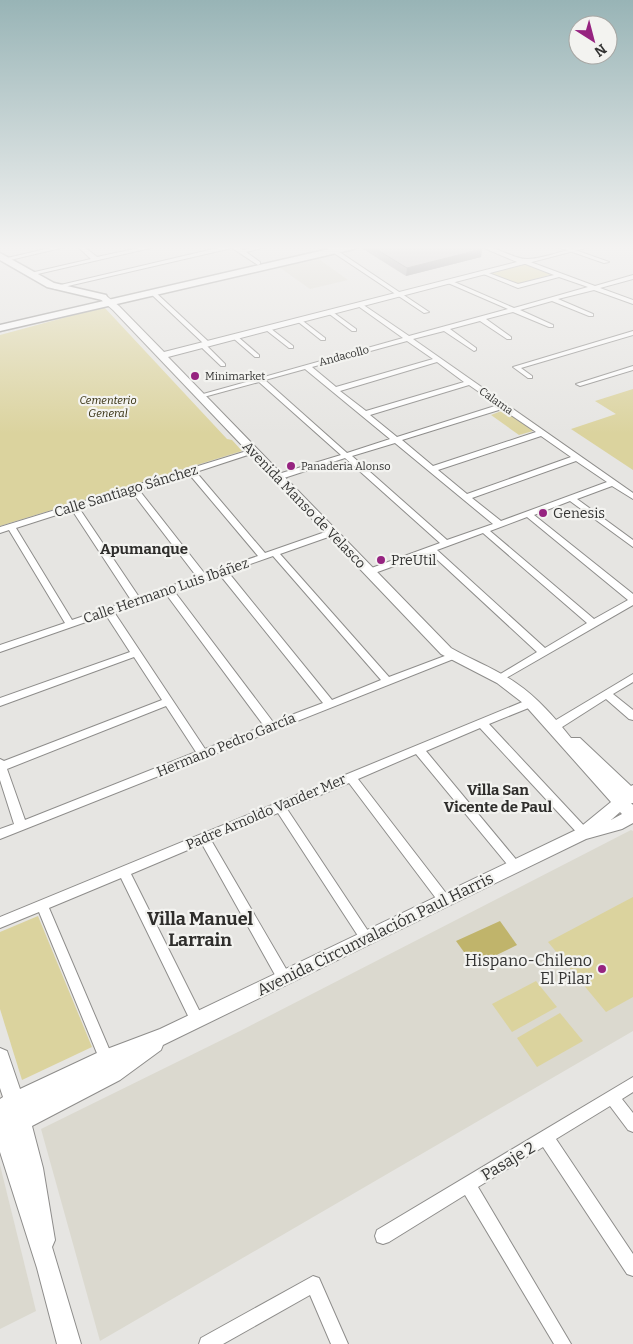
<svg xmlns="http://www.w3.org/2000/svg" width="633" height="1344" font-family="Bitter,serif">
  <rect width="100%" height="100%" fill="#e6e5e2"/>
  <g fill="#dbd9cf">
    <path d="M316,257l32,23 -38,9 -31,-22z"/>
    <path d="M631,830l2,1v200l-533,310 -59,-212 199,-98z"/>
    <path d="M0,1165l36,146 -36,18z"/>
  </g>
  <g fill="#dbd39e">
    <path d="M526,264l27,10 -36,10 -27,-11z"/>
    <path d="M104,307l123,132 5,1 10,11 -242,75v-191z"/>
    <path d="M633,389v81l-62,-41 45,-15 -21,-13z"/>
    <path d="M504,410l29,21 -14,4 -28,-20z"/>
    <path d="M633,897v100l-27,15 -58,-70z"/>
    <path d="M38,916l54,131 -70,33 -22,-71v-77z"/>
    <path d="M536,981l21,26 -45,25 -20,-28z"/>
    <path d="M560,1013l23,28 -46,26 -20,-29z"/>
  </g>
  <path fill="#c0b46b" d="M500,921l17,24 -43,21 -18,-25z"/>
  <g fill="none" stroke-linecap="round" stroke-linejoin="round">
    <defs>
      <g id="street">
        <path d="M58,246h11l-63,15 -3,-2z"/>
        <path d="M77,246h6l14,11 51,-11h11l-130,30 -3,-2 65,-15z"/>
        <path d="M226,246h11l6,4 17,-4h10l-24,6 14,10v2l-2,1 -26,-17 -177,41 -3,-2z"/>
        <path d="M330,246l2,1 97,65 -5,1 -96,-64v-2z"/>
        <path d="M555,246h9l45,16 -5,1z"/>
        <path d="M525,260l70,26 38,-11v4l-33,9 33,12v4l-39,-14 -36,9 35,15v2h-4l-37,-15 -32,9 33,15v2h-4l-36,-15 -27,7 25,18v2h-4l-27,-18 -30,8 26,19v2l-2,1 -30,-20 -31,8 220,154v6l-21,-13 -35,13 56,41v7l-63,-46 -36,14 99,79v11l-132,76 -5,-3 1,-2 40,-24 -107,-99 -58,21h-6l-1,-2 1,-2 74,-27 -95,-85 -64,21h-6v-4l66,-20 -82,-73 -59,16 -4,-2 207,-58 -45,-32v-2h4l47,32 99,-27 -60,-26v-2h4l62,27 74,-21 -29,-10 -41,11 -37,-15 5,-1 32,12 36,-9 -31,-12v-2zM407,341l26,18 -97,28 -24,-20zM437,362l27,20 -98,29 -26,-20zM305,369l85,70 -43,14 -82,-73zM469,385l29,20 -101,32 -27,-22zM502,409l34,23 -103,34 -31,-26zM541,436l30,21 -104,37 -29,-24zM395,443l98,81 -46,16 -95,-84zM576,461l31,21 -106,39 -29,-23zM527,517l101,83 -34,19 -104,-88zM483,533l104,90 -42,25 -108,-98z"/>
        <path d="M150,291h4l56,52v2l-3,1 18,18v2h-4l-21,-20v-2l3,-1 -53,-50z"/>
        <path d="M330,310l26,19v2h-4l-24,-18 -1,-1z"/>
        <path d="M299,318l26,20v2h-4l-24,-19 -1,-1z"/>
        <path d="M266,328h4l23,18v2h-4l-23,-18z"/>
        <path d="M633,331v4l-112,33 11,8v2h-4l-15,-11z"/>
        <path d="M233,336h4l22,19v2h-4l-22,-19z"/>
        <path d="M633,366v4l-53,16 -4,-2z"/>
        <path d="M250,450h3l4,2 -61,20 69,81 63,-22h6l1,2 -1,2 -54,19 109,123 61,-23h6l2,2 -2,2 -456,181v-10l14,-5 -14,-44v-21l4,2 158,-61 -28,-43 -134,49v-8l130,-46 -24,-37 -106,37v-7l65,-22 -56,-93 -9,3v-6zM189,474l69,82 -53,18 -66,-84zM132,492l65,85 -58,20 -60,-89zM72,510l59,90 -59,20 -56,-92zM273,556l108,124 -49,20 -104,-128zM220,575l103,128 -50,19 -99,-131zM166,594l98,132 -59,23 -91,-137zM166,706l30,46 -171,68 -18,-51z"/>
        <path d="M633,674v8l-20,12 20,16v10l-4,-1 -23,-20 -47,30h-8l-1,-3 1,-3z"/>
        <path d="M532,698l5,4 -1,3 -47,19 99,106 2,3 -2,3 -4,2 -4,-2 -100,-108 -54,23 93,112 2,3 -2,3 -4,2 -4,-2 -95,-115 -58,25 91,118 2,4 -2,4 -4,1 -4,-1 -92,-122 -62,26 83,125 2,4 -2,4 -4,1 -4,-1 -84,-129 -67,27 78,134 2,4 -2,4 -5,2 -5,-2 -77,-138 -71,30 73,146 -2,4 -5,2 -5,-2 -71,-146 -72,30 64,150 -2,5 -5,2 -5,-2 -62,-151 -39,16v-11z"/>
        <path d="M633,1077v15l-11,7 11,14v19l-5,-2 -18,-24 -54,33 77,115v22l-6,-2 -84,-127 -65,40 93,157h-17l-89,-149 -76,47 -6,2 -6,-2 -2,-6 2,-6z"/>
        <path d="M313,1276l6,2 29,66h-17l-21,-49 -87,49h-24l2,-6z"/>
      </g>
      <path id="secondary" d="M479,246c18,0 36,14 49,13 22,-1 42,-13 65,-13l-425,111 283,291c21,12 45,21 65,35 22,15 39,35 55,55h9l51,48 2,-1v18h-2l2,2v18l-11,6 -36,10 -423,206 -2,5 -41,30 -88,46 11,42 12,72 -3,7 29,97h-24l-20,-76 -37,-116v-53l3,-2 -3,-9v-40l7,3 13,38 79,-37 61,-23 418,-200 33,-27 -88,-99 -26,-20 -56,-29 -328,-344 -15,-13 7,-2 14,11 45,46 353,-90zM620,812l2,2 -11,6z"/>
      <g id="primary">
        <path d="M342,246h17l-5,3 -354,82v-6z"/>
        <path d="M0,253l54,30 52,12 1,2 -5,3 -55,-13 -47,-27z"/>
      </g>
    </defs>
    <use href="#street" stroke="#8e8d8b" stroke-width="2"/>
    <use href="#secondary" stroke="#8e8d8b" stroke-width="2"/>
    <use href="#primary" stroke="#8e8d8b" stroke-width="3"/>
    <use href="#street" fill="#fff" fill-rule="evenodd"/>
    <use href="#secondary" fill="#fff" fill-rule="evenodd"/>
    <use href="#primary" fill="#fff" fill-rule="evenodd"/>
  </g>
  <path fill="#a8a5a7" d="M363,246h114l5,3 -1,8 -75,19 -43,-27z"/>
  <path fill="#888688" d="M482,249l-1,8 -75,19 1,-8z"/>
  <path fill="#c3c0c2" stroke="#888688" d="M371,246h106l5,3 -75,19z"/>
  <linearGradient id="sky" x2="0" y2="1"><stop stop-color="#98b4b6"/><stop offset="0.57" stop-color="#f4f3f2"/><stop offset="1" stop-color="#f4f3f2" stop-opacity="0"/></linearGradient>
  <rect width="633" height="434" fill="url(#sky)"/>
  <g fill="#962380" stroke="#f3f3f0" stroke-width="2">
    <circle cx="195" cy="376" r="5"/>
    <circle cx="291" cy="466" r="5"/>
    <circle cx="543" cy="513" r="5"/>
    <circle cx="381" cy="560" r="5"/>
    <circle cx="602" cy="969" r="5"/>
  </g>
  <g text-anchor="middle" dominant-baseline="central" stroke-width="4.5" stroke-linejoin="round" paint-order="stroke">
    <g font-size="11" fill="#343433" stroke="#f3f3f0">
      <text transform="translate(344 356) rotate(-15)">Andacollo</text>
      <text transform="translate(496 401) rotate(35)">Calama</text>
    </g>
    <g font-size="11" fill="#343433" stroke="#f3f3f0" text-anchor="start">
      <text x="205" y="376">Minimarket</text>
      <text x="301" y="466">Panaderia Alonso</text>
    </g>
    <g font-size="11" font-style="italic" fill="#312b0a" stroke="#f3f3f0">
      <text x="108" y="400">Cementerio<tspan x="108" dy="13">General</tspan></text>
    </g>
    <g font-size="14" fill="#343433" stroke="#f3f3f0">
      <text transform="translate(126 491) rotate(-17)">Calle Santiago Sánchez</text>
      <text transform="translate(304 505) rotate(46)">Avenida Manso de Velasco</text>
      <text transform="translate(166 591) rotate(-19)">Calle Hermano Luis Ibáñez</text>
      <text transform="translate(226 745) rotate(-22)">Hermano Pedro García</text>
      <text transform="translate(266 812) rotate(-23)">Padre Arnoldo Vander Mer</text>
    </g>
    <g font-size="14" fill="#343433" stroke="#f3f3f0" text-anchor="start">
      <text x="553" y="513">Genesis</text>
      <text x="391" y="560">PreUtil</text>
    </g>
    <g font-size="15" font-weight="bold" fill="#2e2d2b" stroke="#f3f3f0">
      <text x="144" y="549">Apumanque</text>
      <text x="498" y="790">Villa San<tspan x="498" dy="17">Vicente de Paul</tspan></text>
    </g>
    <g font-size="16" fill="#343433" stroke="#f3f3f0">
      <text transform="translate(375 934) rotate(-26)">Avenida Circunvalación Paul Harris</text>
      <text transform="translate(508 1161) rotate(-31)">Pasaje 2</text>
    </g>
    <g font-size="16" fill="#343433" stroke="#f3f3f0" text-anchor="end">
      <text x="592" y="960">Hispano-Chileno<tspan x="592" dy="18">El Pilar</tspan></text>
    </g>
    <g font-size="18" font-weight="bold" fill="#2e2d2b" stroke="#f3f3f0">
      <text x="200" y="919">Villa Manuel<tspan x="200" dy="21">Larrain</tspan></text>
    </g>
  </g>
  <g transform="translate(593 40) rotate(144)"><circle r="24" fill="#f3f3f0" stroke="#a7a7a4"/>
  <path d="M0-4L9 19L0 12L-9 19Z" fill="#962380"/>
  <text y="-8" font-size="14" font-weight="bold" text-anchor="middle" fill="#343433">N</text>
  </g>
</svg>
